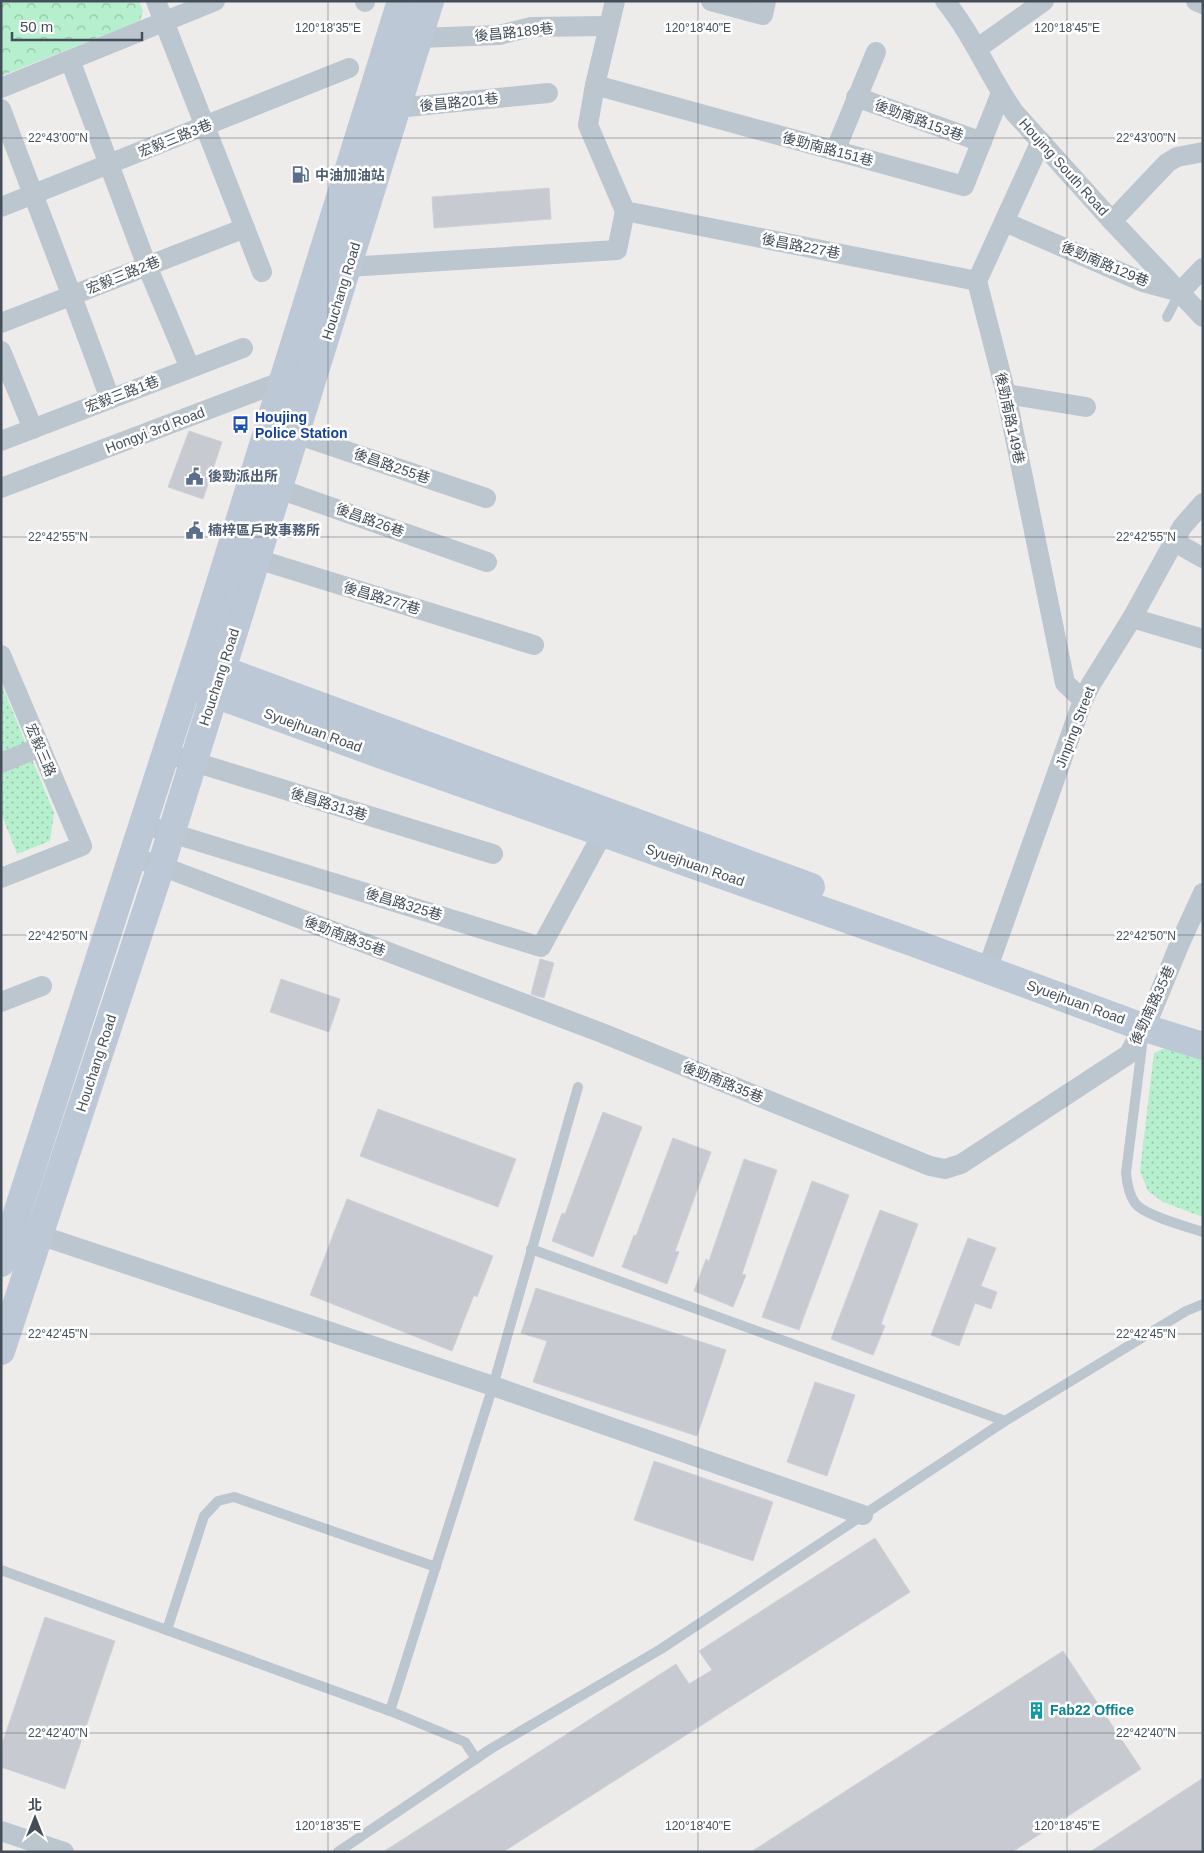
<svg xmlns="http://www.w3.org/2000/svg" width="1204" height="1853" font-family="Helvetica,'Noto Sans TC',sans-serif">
  <defs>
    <pattern id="grass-dots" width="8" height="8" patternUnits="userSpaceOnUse" patternTransform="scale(1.25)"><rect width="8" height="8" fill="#b6efcd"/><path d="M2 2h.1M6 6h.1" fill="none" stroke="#96c4a9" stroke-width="1.8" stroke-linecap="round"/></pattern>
    <pattern id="park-crowns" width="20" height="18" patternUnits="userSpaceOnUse" patternTransform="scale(1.25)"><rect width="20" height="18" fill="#b6efcd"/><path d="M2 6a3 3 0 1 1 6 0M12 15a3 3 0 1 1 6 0" fill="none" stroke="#96c4a9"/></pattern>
  </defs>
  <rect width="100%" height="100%" fill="#eeebeb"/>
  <g fill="url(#grass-dots)">
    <path d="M1,683l53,130 -4,28 -33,13 -16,-41z"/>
    <path d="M1169,1046l34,10v161l-40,-15 -15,-11 -8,-20 14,-118z"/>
  </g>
  <path fill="url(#park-crowns)" d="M1,1h138l4,10 -3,10 -139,55z"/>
  <g fill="#c8cad1" stroke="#cfd1d8">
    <path d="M549,188l2,31 -117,9 -2,-31z"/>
    <path d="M189,431l33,11 -19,57 -35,-12z"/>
    <path d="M540,959l14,4 -10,35 -13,-4z"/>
    <path d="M281,979l59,20 -11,33 -59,-20z"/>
    <path d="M378,1109l138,50 -18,48 -138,-51z"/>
    <path d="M603,1112l39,15 -49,130 -41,-16 10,-28 3,1z"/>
    <path d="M673,1138l38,14 -36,99 4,1 -12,32 -45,-17 12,-32 2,1z"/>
    <path d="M744,1159l33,11 -35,104 4,1 -13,32 -39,-16 12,-32 3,2z"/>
    <path d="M812,1181l37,14 -50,135 -37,-13z"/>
    <path d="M347,1199l146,57 -16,41 -3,-2 -22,56 -142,-56z"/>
    <path d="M880,1210l38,14 -37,100 4,2 -12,29 -42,-16z"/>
    <path d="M968,1238l28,10 -15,38 16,6 -6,17 -16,-6 -16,43 -28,-11z"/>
    <path d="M536,1288l190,62 -29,86 -164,-54 14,-41 -26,-8z"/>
    <path d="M815,1382l40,13 -28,81 -40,-14z"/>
    <path d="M654,1461l119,41 -20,59 -119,-41z"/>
    <path d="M875,1538l35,54 -407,260h-120l293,-188 13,20 23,-14 -13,-19z"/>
    <path d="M45,1617l70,24 -50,148 -64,-22v-20z"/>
    <path d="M1063,1651l78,118 -129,83h-261z"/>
    <path d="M1203,1778v74h-113z"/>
  </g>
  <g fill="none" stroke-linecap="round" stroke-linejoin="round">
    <g stroke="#bbc6cf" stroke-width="10">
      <path d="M1167,317l13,-25"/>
      <path d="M1143,1038l-17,135c1,10 3,22 9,30 8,12 53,24 68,29"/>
      <path d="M531,1249l474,172"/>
      <path d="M1,1570l389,141 103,-325 85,-299"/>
      <path d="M167,1630l37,-114 14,-15 16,-4 202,70"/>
      <path d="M390,1711l75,31 11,17"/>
      <path d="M338,1852l154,-104 169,-99 344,-228 181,-110 17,-7"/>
    </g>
    <g stroke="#bbc6cf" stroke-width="20">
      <path d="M156,1l106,271"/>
      <path d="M365,1v1"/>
      <path d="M615,1l-20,84 -7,40 37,86 352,70"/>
      <path d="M711,1l52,14 3,-14"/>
      <path d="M945,1c28,34 44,75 69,111l98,109 91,96"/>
      <path d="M1196,1l7,3"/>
      <path d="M407,35l12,3 80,-3 32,-8 77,-1"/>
      <path d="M978,48l66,-47"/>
      <path d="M70,60l77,206 43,102"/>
      <path d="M595,85l369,101 37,-93"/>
      <path d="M1,88l214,-87"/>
      <path d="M856,97l126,45"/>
      <path d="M386,106l11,2 151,-15"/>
      <path d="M1,109c36,97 74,193 109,290"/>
      <path d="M1041,141l-64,140 29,113 59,289 18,17"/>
      <path d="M835,151l41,-99"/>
      <path d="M1,207l348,-139"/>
      <path d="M1112,221l55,-58 10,-6 26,-5"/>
      <path d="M1005,222l138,60 37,10 23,-24"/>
      <path d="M337,263l11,4 269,-17 8,-39"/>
      <path d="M1,323l244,-95"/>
      <path d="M1,351l32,78"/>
      <path d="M1006,394l80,13"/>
      <path d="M284,430l202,68"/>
      <path d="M1,441l242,-93"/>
      <path d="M265,484l222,78"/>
      <path d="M1,488l282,-107 27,10"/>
      <path d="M1173,541l30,17"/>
      <path d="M244,555l290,90"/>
      <path d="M1132,618l71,21"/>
      <path d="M1,655l81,191 -81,32"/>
      <path d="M165,753l328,101"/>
      <path d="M1,763l39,-16"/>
      <path d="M142,824l399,123 62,-114"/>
      <path d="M131,857l30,9 441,167 328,133 15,3 16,-5 168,-110 23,-43 28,-68 23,-50"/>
      <path d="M987,970l96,-270 8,-16 41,-66 50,-91 21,-24"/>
      <path d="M1,1002l41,-16"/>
      <path d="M27,1231l466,155 370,129"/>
      <path d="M1,1831l63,21"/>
    </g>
    <g stroke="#bdc8d6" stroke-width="28">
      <path d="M204,663l607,224"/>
      <path d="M198,688l184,67 527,186 236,87 58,18"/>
      <path d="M1,1263l201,-622 199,-640"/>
      <path d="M1,1351l160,-485 269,-865"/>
    </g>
  </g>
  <path fill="none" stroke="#434e59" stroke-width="1" stroke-opacity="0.45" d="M328,1v1851M698,1v1851M1067,1v1851M1,138h1202M1,537h1202M1,935h1202M1,1334h1202M1,1733h1202"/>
  <defs>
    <symbol id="fuel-bare" viewBox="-9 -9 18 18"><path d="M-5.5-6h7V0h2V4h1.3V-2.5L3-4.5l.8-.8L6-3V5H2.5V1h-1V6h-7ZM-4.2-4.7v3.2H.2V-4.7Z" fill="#5c6f8a" stroke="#fff" stroke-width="2.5" paint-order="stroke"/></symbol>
    <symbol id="bus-bare" viewBox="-9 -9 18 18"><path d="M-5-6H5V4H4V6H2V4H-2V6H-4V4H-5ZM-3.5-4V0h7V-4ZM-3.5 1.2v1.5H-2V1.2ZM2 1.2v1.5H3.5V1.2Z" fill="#1a4fb4" stroke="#fff" stroke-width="2.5" paint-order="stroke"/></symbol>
    <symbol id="civic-bare" viewBox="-9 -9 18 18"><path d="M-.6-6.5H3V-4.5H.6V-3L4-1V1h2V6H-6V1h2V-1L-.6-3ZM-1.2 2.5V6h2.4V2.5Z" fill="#5c6f8a" stroke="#fff" stroke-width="2.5" paint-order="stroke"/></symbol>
    <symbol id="building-bare" viewBox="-9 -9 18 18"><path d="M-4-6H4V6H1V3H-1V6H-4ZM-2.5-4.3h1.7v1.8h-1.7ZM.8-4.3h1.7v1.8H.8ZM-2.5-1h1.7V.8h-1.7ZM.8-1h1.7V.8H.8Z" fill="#0f9aa8" stroke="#fff" stroke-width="2.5" paint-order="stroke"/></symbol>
  </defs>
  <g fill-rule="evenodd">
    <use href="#fuel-bare" x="288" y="162" width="25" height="25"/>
    <use href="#bus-bare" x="228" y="412" width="25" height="25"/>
    <use href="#civic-bare" x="182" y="464" width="25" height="25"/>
    <use href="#civic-bare" x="182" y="518" width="25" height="25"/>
    <use href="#building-bare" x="1024" y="1698" width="25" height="25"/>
  </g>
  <g text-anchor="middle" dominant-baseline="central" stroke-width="5" stroke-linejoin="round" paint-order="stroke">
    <g font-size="14" fill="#434e59" stroke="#fff">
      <text transform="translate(514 32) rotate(-6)">後昌路189巷</text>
      <text transform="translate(459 102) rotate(-6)">後昌路201巷</text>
      <text transform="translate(919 120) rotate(20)">後勁南路153巷</text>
      <text transform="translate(175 138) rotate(-22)">宏毅三路3巷</text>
      <text transform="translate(828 149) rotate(15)">後勁南路151巷</text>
      <text transform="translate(1064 167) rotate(48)">Houjing South Road</text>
      <text transform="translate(801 246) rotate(11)">後昌路227巷</text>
      <text transform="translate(1105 264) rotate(23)">後勁南路129巷</text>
      <text transform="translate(123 275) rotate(-22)">宏毅三路2巷</text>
      <text transform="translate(341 291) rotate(-73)">Houchang Road</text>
      <text transform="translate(122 394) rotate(-21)">宏毅三路1巷</text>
      <text transform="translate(1010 418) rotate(78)">後勁南路149巷</text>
      <text transform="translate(155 430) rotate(-21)">Hongyi 3rd Road</text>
      <text transform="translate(392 466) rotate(19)">後昌路255巷</text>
      <text transform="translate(370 520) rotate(20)">後昌路26巷</text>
      <text transform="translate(382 598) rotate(17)">後昌路277巷</text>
      <text transform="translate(219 677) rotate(-72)">Houchang Road</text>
      <text transform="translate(1075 727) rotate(-69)">Jinping Street</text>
      <text transform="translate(313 730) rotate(20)">Syuejhuan Road</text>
      <text transform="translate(41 750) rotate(67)">宏毅三路</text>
      <text transform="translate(329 804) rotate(17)">後昌路313巷</text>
      <text transform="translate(695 865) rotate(19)">Syuejhuan Road</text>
      <text transform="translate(404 904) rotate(17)">後昌路325巷</text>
      <text transform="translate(345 936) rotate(21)">後勁南路35巷</text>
      <text transform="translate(1076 1002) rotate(20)">Syuejhuan Road</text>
      <text transform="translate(1152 1005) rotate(-65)">後勁南路35巷</text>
      <text transform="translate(96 1063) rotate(-72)">Houchang Road</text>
      <text transform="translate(723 1082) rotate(22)">後勁南路35巷</text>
    </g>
    <g font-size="14" font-weight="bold" fill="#4e5e75" stroke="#fff" text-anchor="start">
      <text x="315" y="175">中油加油站</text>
      <text x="208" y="476">後勁派出所</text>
      <text x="208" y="530">楠梓區戶政事務所</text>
    </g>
    <g font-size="14" font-weight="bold" fill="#164399" stroke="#fff" text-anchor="start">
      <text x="255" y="417">Houjing<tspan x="255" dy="16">Police Station</tspan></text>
    </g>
    <g font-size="14" font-weight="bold" fill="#0d838f" stroke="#fff" text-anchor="start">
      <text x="1050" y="1710">Fab22 Office</text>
    </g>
  </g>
  <g font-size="12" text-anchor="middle" fill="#434e59" stroke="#fff" stroke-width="5" stroke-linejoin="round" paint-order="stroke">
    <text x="328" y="32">120°18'35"E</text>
    <text x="698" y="32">120°18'40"E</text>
    <text x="1067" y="32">120°18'45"E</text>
    <text x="58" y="142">22°43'00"N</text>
    <text x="1146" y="142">22°43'00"N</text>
    <text x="58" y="541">22°42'55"N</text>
    <text x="1146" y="541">22°42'55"N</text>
    <text x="58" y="940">22°42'50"N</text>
    <text x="1146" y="940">22°42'50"N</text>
    <text x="58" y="1338">22°42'45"N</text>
    <text x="1146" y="1338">22°42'45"N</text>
    <text x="58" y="1737">22°42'40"N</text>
    <text x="1146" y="1737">22°42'40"N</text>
    <text x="328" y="1830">120°18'35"E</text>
    <text x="698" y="1830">120°18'40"E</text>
    <text x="1067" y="1830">120°18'45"E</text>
  </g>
  <rect width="1204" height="1853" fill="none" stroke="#434e59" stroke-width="5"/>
  <g transform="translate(35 1818)" stroke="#ffffff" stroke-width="4" paint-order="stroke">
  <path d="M0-4L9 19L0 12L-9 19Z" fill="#434e59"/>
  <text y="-8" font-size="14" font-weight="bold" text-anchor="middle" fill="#434e59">北</text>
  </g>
  <path d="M12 32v8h130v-8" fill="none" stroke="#434e59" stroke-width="2.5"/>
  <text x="20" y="32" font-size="15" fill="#434e59" stroke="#ffffff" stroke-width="4" paint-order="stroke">50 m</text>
</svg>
